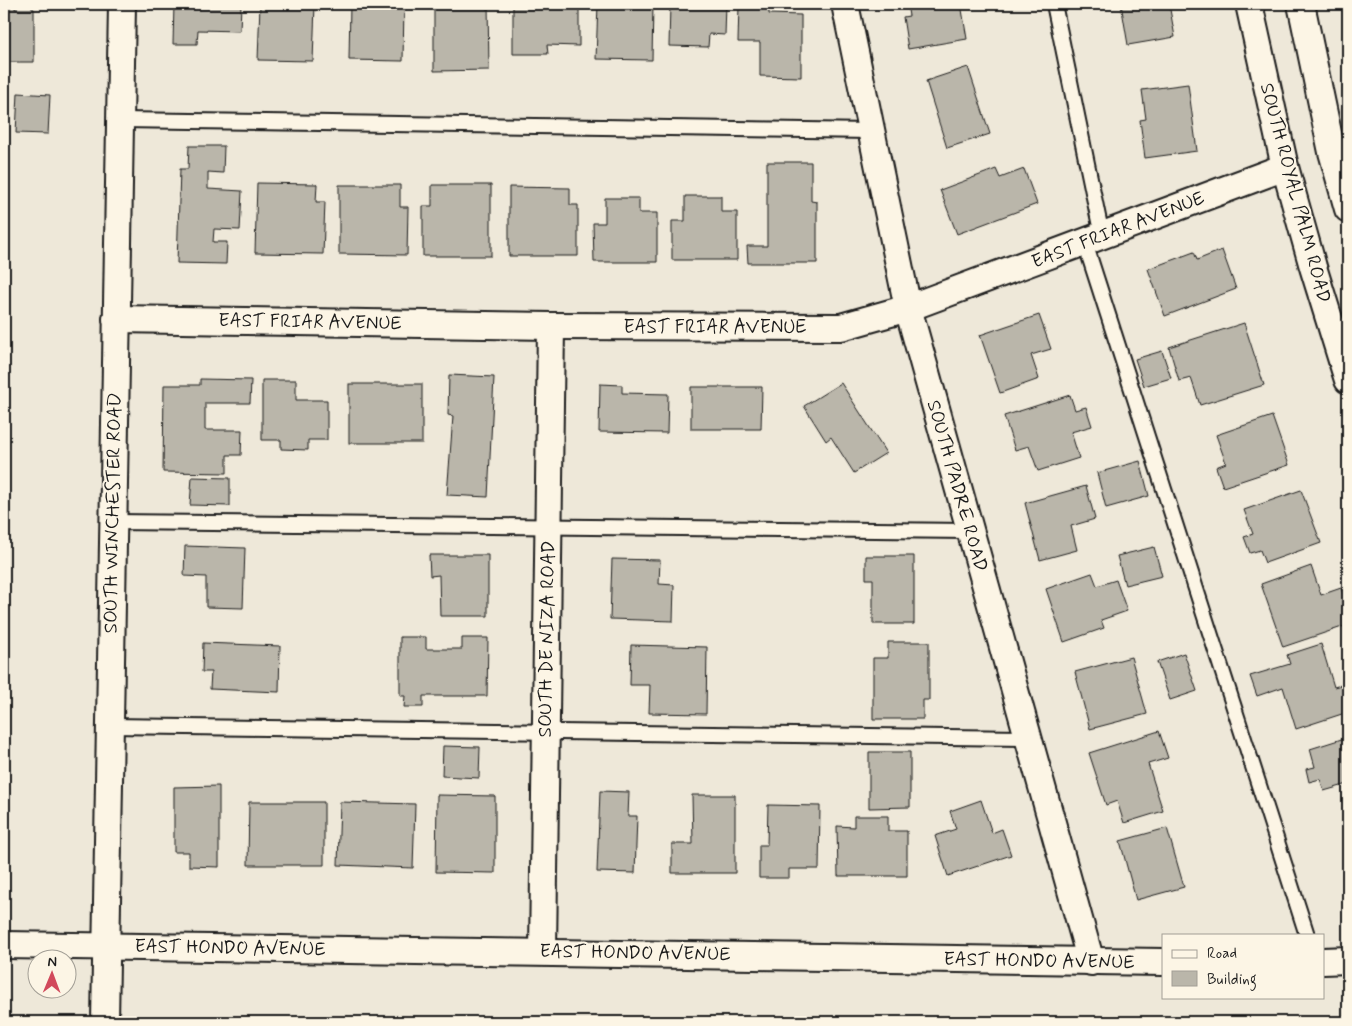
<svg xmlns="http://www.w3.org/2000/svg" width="1352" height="1026" font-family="Mynerve,sans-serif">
  <rect width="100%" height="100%" fill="#eee8d9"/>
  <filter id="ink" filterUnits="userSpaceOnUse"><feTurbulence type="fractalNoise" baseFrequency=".02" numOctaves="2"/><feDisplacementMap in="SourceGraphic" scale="10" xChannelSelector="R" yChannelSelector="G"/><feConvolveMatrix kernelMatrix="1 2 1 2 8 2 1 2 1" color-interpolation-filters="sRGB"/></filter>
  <g filter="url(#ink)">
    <g fill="#bab6aa" stroke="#1c1c1c">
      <path d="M4,4h12l-1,5h19v53h-30z"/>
      <path d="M174,4h67l-1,27 -42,-1 -1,14h-24z"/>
      <path d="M260,4h55l-2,57 -55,-1z"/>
      <path d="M350,4h54l-1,57 -54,-1z"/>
      <path d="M434,4h54l1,66 -55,1z"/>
      <path d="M513,4h66v42l-32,-1 1,9h-35z"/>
      <path d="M598,4h55l-1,56 -56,-1z"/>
      <path d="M670,4h56l-1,31 -16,-1 -1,13 -39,-1z"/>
      <path d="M907,4h54l6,35 -59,10 -5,-32 6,-1z"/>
      <path d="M1121,4h48l6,33 -47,8z"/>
      <path d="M739,5h30v9l32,1v62l-41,-1v-34h-22z"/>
      <path d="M968,67l22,67 -43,14 -21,-67z"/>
      <path d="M1188,84l9,67 -52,7 -5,-38 6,-1 -4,-29z"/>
      <path d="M18,93l32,2 -2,39 -32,-1z"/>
      <path d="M189,146h35l-1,27 -15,-1v17l34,2 -2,39 -26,-1 -1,13h14l-1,22 -49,-1 3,-94h8z"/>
      <path d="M767,162h44v39l6,1v61h-69l-1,-17h20z"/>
      <path d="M996,169l4,9 24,-9 13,35 -80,30 -17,-44z"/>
      <path d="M257,183l60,1 -1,18h9l-2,52 -68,-1z"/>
      <path d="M339,185h61v22h8l-1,48 -68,-1z"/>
      <path d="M432,185h59v71h-68v-50h9z"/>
      <path d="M509,187l61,1v17h8v51h-69z"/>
      <path d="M685,196h36v16h16v48h-65v-39h13z"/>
      <path d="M605,198h34v15h18v49h-63l-1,-39h12z"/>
      <path d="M1222,250l14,39 -71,27 -17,-47 46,-17 3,8z"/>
      <path d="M1039,315l12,34 -20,6 8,24 -39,14 -20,-58z"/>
      <path d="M1244,323l20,62 -64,20 -9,-27 -12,3 -10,-34z"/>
      <path d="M1162,351l9,27 -27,8 -9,-27z"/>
      <path d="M449,375l45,2 -6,120 -41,-2 6,-79 -5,-1z"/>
      <path d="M200,379l51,1 -1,23h-45v27h37l-1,25h-14v18l-64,-1 1,-87h36z"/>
      <path d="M262,380h34v20h31v40h-19v10l-27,-1v-9h-19z"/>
      <path d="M841,383l45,70 -32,20 -23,-36 -5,4 -22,-35z"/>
      <rect x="349" y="384" width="73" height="59"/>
      <path d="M600,384l22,1v8l46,1 -1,39 -68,-1z"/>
      <path d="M691,387h71l-1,42h-70z"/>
      <path d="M1070,395l5,15 11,-3 6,19 -21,6 8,26 -41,13 -9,-25 -14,4 -11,-34z"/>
      <path d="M1272,416l17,49 -66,22 -7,-20 10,-4 -10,-28z"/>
      <path d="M1140,461l9,35 -43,12 -9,-35z"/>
      <path d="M192,477l38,1v28l-40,-1z"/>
      <path d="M1086,486l9,33 -24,7 6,24 -37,10 -15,-57z"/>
      <path d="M1301,490l20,53 -56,20 -5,-13 -10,3 -6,-16 9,-3 -9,-24z"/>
      <path d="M185,546l60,2 -2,60 -37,-1v-30l-22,-1z"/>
      <path d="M1154,547l8,29 -37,9 -8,-29z"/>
      <path d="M429,555h59v61h-48l-1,-41 -9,1z"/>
      <path d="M866,556h48v68h-41v-45h-7z"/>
      <path d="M612,559l48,1 -1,24 15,1 -1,36 -63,-2z"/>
      <path d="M1311,566l10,29 20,-7 7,20v17l-65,22 -22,-63z"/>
      <path d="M1092,573l5,13 19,-6 11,31 -26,9 3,8 -40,14 -18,-53z"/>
      <path d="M400,637h26v12h36v-11h26l-1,58h-64v11h-19l1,-11h-5z"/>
      <path d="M888,642h41v58h-6v19h-50v-61h15z"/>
      <path d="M203,643l77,3 -1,46 -69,-3 1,-17h-9z"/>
      <path d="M1321,644l13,43 14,-4v29l-52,17 -13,-42 -26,9 -7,-20 40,-12 -3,-9z"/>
      <path d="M631,645l76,2 -1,67 -57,-1 1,-28h-20z"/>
      <path d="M1184,653l13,38 -27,9 -13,-38z"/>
      <path d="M1131,657l16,57 -57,15 -15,-57z"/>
      <path d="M1159,731l9,27 -20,6 15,47 -39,12 -7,-22 -11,4 -17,-52z"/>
      <path d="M1348,737v47l-24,7 -4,-12 -11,3 -3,-13 9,-2 -5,-18z"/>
      <path d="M443,746l37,1 -1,31 -37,-2z"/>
      <path d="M869,752h41v55l-41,1z"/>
      <path d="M219,786v81l-30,-1v-14h-15v-65z"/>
      <path d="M600,791l29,1 -1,24h9l-2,57 -38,-1z"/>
      <path d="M437,795l58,1v77l-59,-1z"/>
      <path d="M692,795h43v78h-63v-29h21z"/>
      <path d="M981,800l11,33 10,-4 9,26 -63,21 -13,-40 21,-7 -6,-18z"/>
      <path d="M249,802h75v63h-76z"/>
      <path d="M340,802l75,2 -2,64 -75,-3z"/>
      <path d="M768,805l52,1 -1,63h-30v9h-30v-33h8z"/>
      <path d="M854,816h34v15h19v45h-69l-1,-50 17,1z"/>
      <path d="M1167,828l17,59 -48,13 -16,-59z"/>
      <path d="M178,1020l69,2h-69z"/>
    </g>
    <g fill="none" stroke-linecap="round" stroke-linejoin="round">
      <defs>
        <g id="service">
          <path d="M1054,4l48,232"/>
          <path d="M120,120l751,11"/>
          <path d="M1085,243l222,692"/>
          <path d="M113,522l857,9"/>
          <path d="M109,726l919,12"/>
        </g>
        <g id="minor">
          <path d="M845,4l63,304 183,654"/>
          <path d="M1249,4l36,163 28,100 35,113"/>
          <path d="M1301,4l31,148 16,57"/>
          <path d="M116,319l435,7 290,1 67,-19 377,-141"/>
          <path d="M4,945l1159,17"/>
          <path d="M543,952l8,-626"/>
          <path d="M1323,961l25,-1"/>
          <path d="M105,1022l17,-1018"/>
        </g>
      </defs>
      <use href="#service" stroke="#1c1c1c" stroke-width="18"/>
      <use href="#minor" stroke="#1c1c1c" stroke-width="30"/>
      <use href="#service" stroke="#fcf5e5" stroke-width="14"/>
      <use href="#minor" stroke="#fcf5e5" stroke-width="26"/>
    </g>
  </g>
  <g text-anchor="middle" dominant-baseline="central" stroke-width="4" stroke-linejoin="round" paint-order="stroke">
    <g font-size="19" fill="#1c1c1c" stroke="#fcf5e5">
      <text transform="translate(1295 193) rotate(75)">SOUTH ROYAL PALM ROAD</text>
      <text transform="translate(1118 230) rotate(-21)">EAST FRIAR AVENUE</text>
      <text transform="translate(310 322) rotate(1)">EAST FRIAR AVENUE</text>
      <text x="715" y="327">EAST FRIAR AVENUE</text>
      <text transform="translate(957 486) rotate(74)">SOUTH PADRE ROAD</text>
      <text transform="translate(113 513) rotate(-89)">SOUTH WINCHESTER ROAD</text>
      <text transform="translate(547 639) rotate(-89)">SOUTH DE NIZA ROAD</text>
      <text transform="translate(230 948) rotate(1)">EAST HONDO AVENUE</text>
      <text transform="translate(635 953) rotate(1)">EAST HONDO AVENUE</text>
      <text transform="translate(1039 961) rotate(1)">EAST HONDO AVENUE</text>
    </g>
  </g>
  <rect width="1352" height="1026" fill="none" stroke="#fcf5e5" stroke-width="20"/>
  <rect x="10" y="10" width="1332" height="1006" fill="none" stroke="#1c1c1c" stroke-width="2" filter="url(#ink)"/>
  <rect x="1162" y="934" width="162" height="65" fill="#fcf5e5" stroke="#a29e95"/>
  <rect x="1172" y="950" width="25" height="8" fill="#fcf5e5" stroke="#a29e95"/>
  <text x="1207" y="958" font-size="15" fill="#1c1c1c">Road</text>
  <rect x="1172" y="971" width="25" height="15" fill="#bab6aa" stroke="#a29e95"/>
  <text x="1207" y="984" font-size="15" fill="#1c1c1c">Building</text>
  <g transform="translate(52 974) rotate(1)"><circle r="24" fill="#fcf5e5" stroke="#a29e95"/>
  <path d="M0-4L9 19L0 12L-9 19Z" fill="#d1495b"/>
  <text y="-8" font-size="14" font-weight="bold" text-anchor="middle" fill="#1c1c1c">N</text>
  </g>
</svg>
